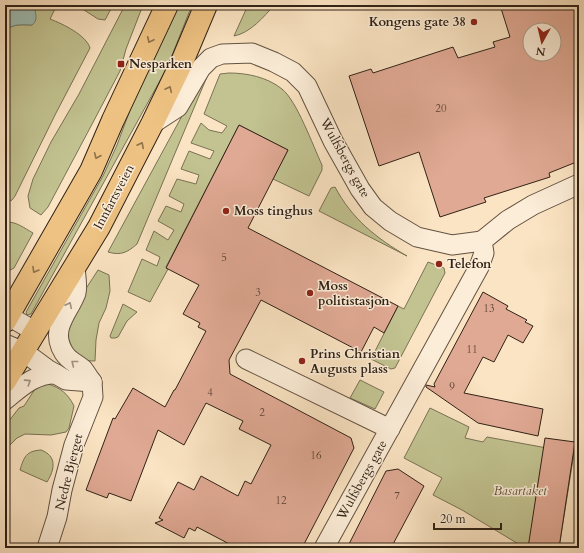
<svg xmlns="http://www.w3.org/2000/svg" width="584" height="553" font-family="Cardo,serif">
  <rect width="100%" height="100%" fill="#fbe4c3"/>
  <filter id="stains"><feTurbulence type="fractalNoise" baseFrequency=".005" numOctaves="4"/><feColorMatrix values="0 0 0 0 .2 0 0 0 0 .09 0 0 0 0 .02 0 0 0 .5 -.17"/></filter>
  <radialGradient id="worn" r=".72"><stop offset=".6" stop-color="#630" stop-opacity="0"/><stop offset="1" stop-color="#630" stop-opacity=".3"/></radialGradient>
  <g fill="#c2c391" stroke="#797254">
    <path d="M34,5h23l-7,14c13,5 36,16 40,29l-34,65 -41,83 -3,4 -7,4v-173c8,-8 18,-6 27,-6l2,-2z"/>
    <path d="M82,5h31l-8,15 -7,-1 -17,-11z"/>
    <path d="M125,5h18l-17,44 -6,22 -30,57 -42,79 -7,8 -11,-7 -2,-12 5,-17 18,-37 28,-48z"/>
    <path d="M179,5h13l-25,63 -136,246 -4,1 -1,-3 77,-136 14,-31 18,-48z"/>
    <path d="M248,5h26c-10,12 -24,28 -40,31z"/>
    <path d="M209,72l-72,172c-9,8 -16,12 -29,8l93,-171z"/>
    <path d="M229,73c18,0 38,4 53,16 15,12 31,57 40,76v5l-13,26 -36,-17 15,-29 -49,-25 -73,142 2,2 -18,33 -22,-10 14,-33 15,7 3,-9 -14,-7 8,-19 14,9 6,-10 -16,-9 8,-15 15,6 3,-8 -15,-8 8,-17 19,5 3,-9 -18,-6 8,-18 21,8 4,-8 -23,-8 10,-20 8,7 13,3 5,-7 -23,-12 16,-40z"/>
    <path d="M335,187c17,32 41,51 72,69l-88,-45 12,-23z"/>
    <path d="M7,222c10,0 17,6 26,11l-19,35 -9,5v-50z"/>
    <path d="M428,262l16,6 1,5 -50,95 -4,1 -20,-10 27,-53 6,3z"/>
    <path d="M98,270l11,5 1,16 -4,17 -7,15 -3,17 -1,21c-11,0 -18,-2 -23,-11 -14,-25 13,-59 26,-80z"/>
    <path d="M123,304l14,8 -10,9 -9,16 -3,1h-4l-1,-2z"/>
    <path d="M360,380l24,12 -9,17 -25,-11z"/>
    <path d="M48,384c13,4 20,10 26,22l-5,22 -3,4 -15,3 -26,-1 -8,4 -12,12v-24l14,-18 5,-2 11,-17 5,-3z"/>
    <path d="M430,408l39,19 -4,11 18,4 4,-5 87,16 -15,95h-34l-63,-38 -29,-15 9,-17 -38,-20z"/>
    <path d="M41,450c16,6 14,19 6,32l-27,-12c4,-13 6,-19 21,-20z"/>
  </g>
  <path fill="#9fbeb6" stroke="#738076" d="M5,5h29v2c2,6 4,14 -2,18 -9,0 -19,-2 -27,6z"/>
  <g fill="#e0a994" stroke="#302216" fill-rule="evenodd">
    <path d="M500,5h79v156l-30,12 1,4 -66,21 2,4 -46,15 -21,-65 -40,14 -30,-90 22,-7 2,4 80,-26 5,11 37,-11 -2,-5 17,-5zM530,30h24v24h-24z"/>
    <path d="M239,125l49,25 -40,78 150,78 -14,27 -10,-6 -13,25 -100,-52 -32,60 1,14 121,64 3,10 -52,100h-65l-40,-21 -2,4 -6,-3 -5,10 -29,-15 8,-3 -4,-2 19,-36 16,8 7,-14 37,20 7,-15 6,3 20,-39 -32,-16 4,-8 -37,-18 -22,42 -26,-15 -27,71 -22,-8 -2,5 -21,-8 27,-72 2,1 18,-31 32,19 9,-17h1l31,-59 -8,-4 2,-4 -17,-9 16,-29 -33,-17z"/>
    <path d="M483,292l25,14 -2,3 21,11 -2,2 8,4 -10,17 -15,-8 -14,27 -11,-5 -19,36 79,16 -5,27 -60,-13 -52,-36v-2l9,2 -1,-3z"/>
    <path d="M545,438l30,4 -16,106h-31z"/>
    <path d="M398,469l26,17 -33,62h-44l39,-77z"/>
  </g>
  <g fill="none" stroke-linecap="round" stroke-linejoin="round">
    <defs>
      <g id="minor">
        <path d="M152,124l26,-17 23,-39 10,-10 11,-4 30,-1 22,9 19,10 14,14 26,55 27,48 13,18 17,14 27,16 35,8 30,-4"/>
        <path d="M75,265c0,8 3,20 1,28 -8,21 -27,36 -12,60 5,8 12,10 19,16 3,4 6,9 9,13"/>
        <path d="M5,314l31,18"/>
        <path d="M5,344l19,8 23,17 19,11 26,2"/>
        <path d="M246,359l144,70"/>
        <path d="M5,400c15,-12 30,-27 51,-26"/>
        <path d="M47,548l10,-31 5,-27 12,-45 19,-48 -1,-15"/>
        <path d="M324,548l155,-281 5,-14 -2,-12 26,-21 25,-15 46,-21"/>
      </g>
      <g id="trunk">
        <path d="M5,321l86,-150 22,-51 54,-115"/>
        <path d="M5,381l94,-154 53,-103 30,-62 24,-57"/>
      </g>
    </defs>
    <use href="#minor" stroke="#635241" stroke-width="21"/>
    <use href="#trunk" stroke="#302216" stroke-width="24"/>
    <use href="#minor" stroke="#fcedd8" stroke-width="19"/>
    <use href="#trunk" stroke="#eec282" stroke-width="22"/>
  </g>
  <defs><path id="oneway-chevron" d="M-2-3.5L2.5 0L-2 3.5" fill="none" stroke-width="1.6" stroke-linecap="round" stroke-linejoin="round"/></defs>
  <g stroke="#8f724c">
    <use href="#oneway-chevron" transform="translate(150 40) rotate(115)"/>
    <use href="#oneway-chevron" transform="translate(169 89) rotate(-64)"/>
    <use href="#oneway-chevron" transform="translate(141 145) rotate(-63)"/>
    <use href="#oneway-chevron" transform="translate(97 156) rotate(113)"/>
    <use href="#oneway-chevron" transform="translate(35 270) rotate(120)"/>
  </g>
  <g stroke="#a09281">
    <use href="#oneway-chevron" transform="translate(69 305) rotate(-64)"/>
    <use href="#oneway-chevron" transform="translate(74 363) rotate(-142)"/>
    <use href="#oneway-chevron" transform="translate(28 382) rotate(-33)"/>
  </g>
  <g fill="#8f2418" stroke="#fcedd8" stroke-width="1.5">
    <circle cx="474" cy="22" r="4"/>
    <rect x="117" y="60" width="8" height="8" rx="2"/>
    <circle cx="226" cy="211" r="4"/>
    <circle cx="439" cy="264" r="4"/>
    <circle cx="310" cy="293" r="4"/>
    <circle cx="302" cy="361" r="4"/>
  </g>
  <g text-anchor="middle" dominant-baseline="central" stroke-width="3" stroke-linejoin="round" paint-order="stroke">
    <g font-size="11" fill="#5c4436">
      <text x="441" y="108">20</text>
      <text x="224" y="257">5</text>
      <text x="258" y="292">3</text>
      <text x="489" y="308">13</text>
      <text x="472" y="349">11</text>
      <text x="452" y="386">9</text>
      <text x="210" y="392">4</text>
      <text x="262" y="412">2</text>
      <text x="316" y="455">16</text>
      <text x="397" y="495">7</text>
      <text x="281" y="500">12</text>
    </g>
    <g font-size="13" font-weight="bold" fill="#302216" stroke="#fcedd8" text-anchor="start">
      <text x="466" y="22" text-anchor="end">Kongens gate 38</text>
      <text x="129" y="64">Nesparken</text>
      <text x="234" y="211">Moss tinghus</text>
      <text x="447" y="264">Telefon</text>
      <text x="318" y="286">Moss<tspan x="318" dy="15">politistasjon</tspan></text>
      <text x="310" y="354">Prins Christian<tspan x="310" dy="15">Augusts plass</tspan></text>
    </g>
    <g font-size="13" fill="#302216" stroke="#fcedd8">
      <text transform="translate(345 158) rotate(61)">Wulfsbergs gate</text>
      <text transform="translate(114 197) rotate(-62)">Innfartsveien</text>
      <text transform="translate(69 472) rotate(-76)">Nedre Bjerget</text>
      <text transform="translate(362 480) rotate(-61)">Wulfsbergs gate</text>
    </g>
    <g font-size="13" font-style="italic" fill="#5c523b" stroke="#fcedd8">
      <text x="520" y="491">Basartaket</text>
    </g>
  </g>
  <rect width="584" height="553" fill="none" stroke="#fbe4c3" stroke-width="20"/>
  <rect x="6" y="6" width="572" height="541" fill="none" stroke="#302216" stroke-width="2"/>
  <rect x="10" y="10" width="564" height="533" fill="none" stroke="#302216"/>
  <g transform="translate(542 42) rotate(188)"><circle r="19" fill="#fcedd8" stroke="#aa9c8a"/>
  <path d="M0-3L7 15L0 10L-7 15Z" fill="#8f2418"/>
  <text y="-6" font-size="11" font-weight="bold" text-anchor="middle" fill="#302216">N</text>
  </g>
  <path d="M434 523v6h67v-6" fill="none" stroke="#302216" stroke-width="2"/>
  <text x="440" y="523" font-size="12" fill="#302216" stroke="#fcedd8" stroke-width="3" paint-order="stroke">20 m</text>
  <rect width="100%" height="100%" filter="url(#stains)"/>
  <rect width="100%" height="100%" fill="url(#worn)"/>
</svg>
